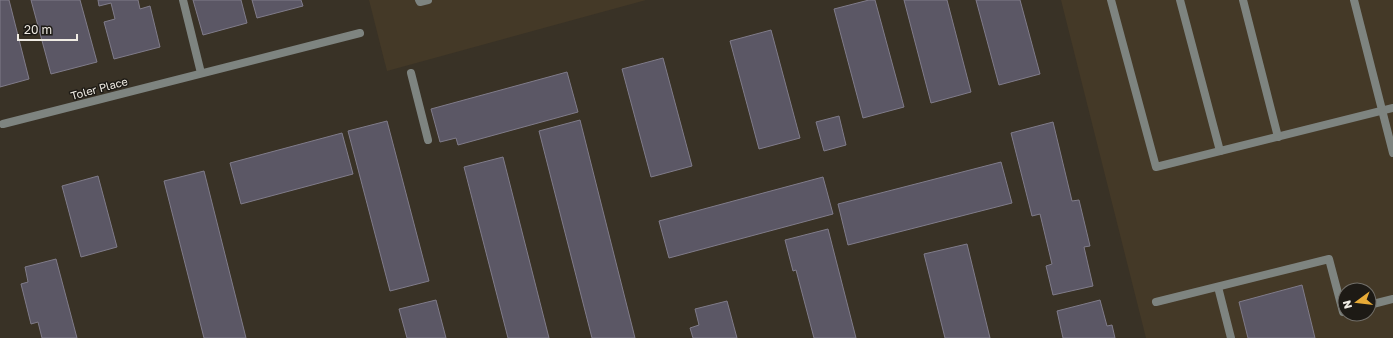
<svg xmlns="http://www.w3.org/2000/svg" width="1393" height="338" font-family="'Golos Text',sans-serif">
  <rect width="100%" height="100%" fill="#393226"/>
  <g fill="#443927" fill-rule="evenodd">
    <path d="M369,0h277l-259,71z"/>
    <path d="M1061,0h332v338h-247zM1345,290h24v24h-24z"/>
  </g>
  <g fill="#5b5765" stroke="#807c8a">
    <path d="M0,0h9l20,79 -29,8z"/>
    <path d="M31,0h49l17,62 -46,12z"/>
    <path d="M98,0h40l2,9 10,-3 10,41 -46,12 -10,-37 11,-3 -4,-16 -12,3z"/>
    <path d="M193,0h48l6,23 -44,12z"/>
    <path d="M252,0h49l2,6 -46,12z"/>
    <path d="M869,0h6l29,107 -41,11 -29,-109z"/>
    <path d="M904,0h43l24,92 -40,11z"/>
    <path d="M976,0h44l20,74 -41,11z"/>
    <path d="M771,30l29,108 -41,11 -29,-108z"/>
    <path d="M663,58l29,108 -41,11 -29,-108z"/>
    <path d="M567,72l11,40 -120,33 -2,-7 -16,4 -9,-33z"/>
    <path d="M839,116l7,29 -22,6 -8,-29z"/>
    <path d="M580,120l55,218h-43l-53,-207z"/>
    <path d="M387,121l42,160 -39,10 -42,-160z"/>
    <path d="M1053,122l19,79 7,-1 11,46 -6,1 9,39 -40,9 -7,-29 6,-2 -12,-50 -8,2 -21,-83z"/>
    <path d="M342,133l11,41 -112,30 -11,-41z"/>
    <path d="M503,157l46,181h-41l-44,-171z"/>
    <path d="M1001,162l11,41 -164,42 -10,-41z"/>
    <path d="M204,171l42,167h-42l-40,-157z"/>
    <path d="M98,176l19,71 -36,10 -19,-71z"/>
    <path d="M823,177l10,37 -164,44 -10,-37z"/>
    <path d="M828,229l28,109h-42l-18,-68 -3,1 -8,-31z"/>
    <path d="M967,244l23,94h-45l-21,-84z"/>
    <path d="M56,259l21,79h-35l-4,-16 -7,2 -10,-40 7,-2 -3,-15z"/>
    <path d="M1302,285l13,53h-67l-9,-36z"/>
    <path d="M436,300l10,38h-39l-8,-29z"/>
    <path d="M1100,300l7,26 5,-1 3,13h-52l-6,-27z"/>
    <path d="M727,301l10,37h-44l-3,-10 9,-3 -4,-16z"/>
  </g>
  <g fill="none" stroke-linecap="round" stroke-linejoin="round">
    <g stroke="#7e8480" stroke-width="8">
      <path d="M419,0l1,2 8,-2"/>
      <path d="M1111,0l45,167 237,-59"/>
      <path d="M1180,0l40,151"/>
      <path d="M1243,0l35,137"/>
      <path d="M1354,0l39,153"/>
      <path d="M411,73l17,67"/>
      <path d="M1218,287l13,51"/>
      <path d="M1156,302l173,-43 14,53 2,-1"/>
      <path d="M1369,305l24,-6"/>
    </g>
    <g stroke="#7e8480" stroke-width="8">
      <path d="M183,0l18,73"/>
      <path d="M3,124l357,-91"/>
    </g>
  </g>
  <g text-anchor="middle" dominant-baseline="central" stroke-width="3" stroke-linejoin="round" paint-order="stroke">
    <g font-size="11" fill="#f0ece4" stroke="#1d1a15">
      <text transform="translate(99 88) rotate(-15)">Toler Place</text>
    </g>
  </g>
  <g transform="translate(1357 302) rotate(255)"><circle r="19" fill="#1d1a15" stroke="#716e68"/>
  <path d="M0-3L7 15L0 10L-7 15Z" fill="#e8ab37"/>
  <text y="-6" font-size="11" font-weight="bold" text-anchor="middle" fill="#f0ece4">N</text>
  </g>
  <path d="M18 34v6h59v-6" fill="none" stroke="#f0ece4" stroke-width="2"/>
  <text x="24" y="34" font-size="12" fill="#f0ece4" stroke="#1d1a15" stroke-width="3" paint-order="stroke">20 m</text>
</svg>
